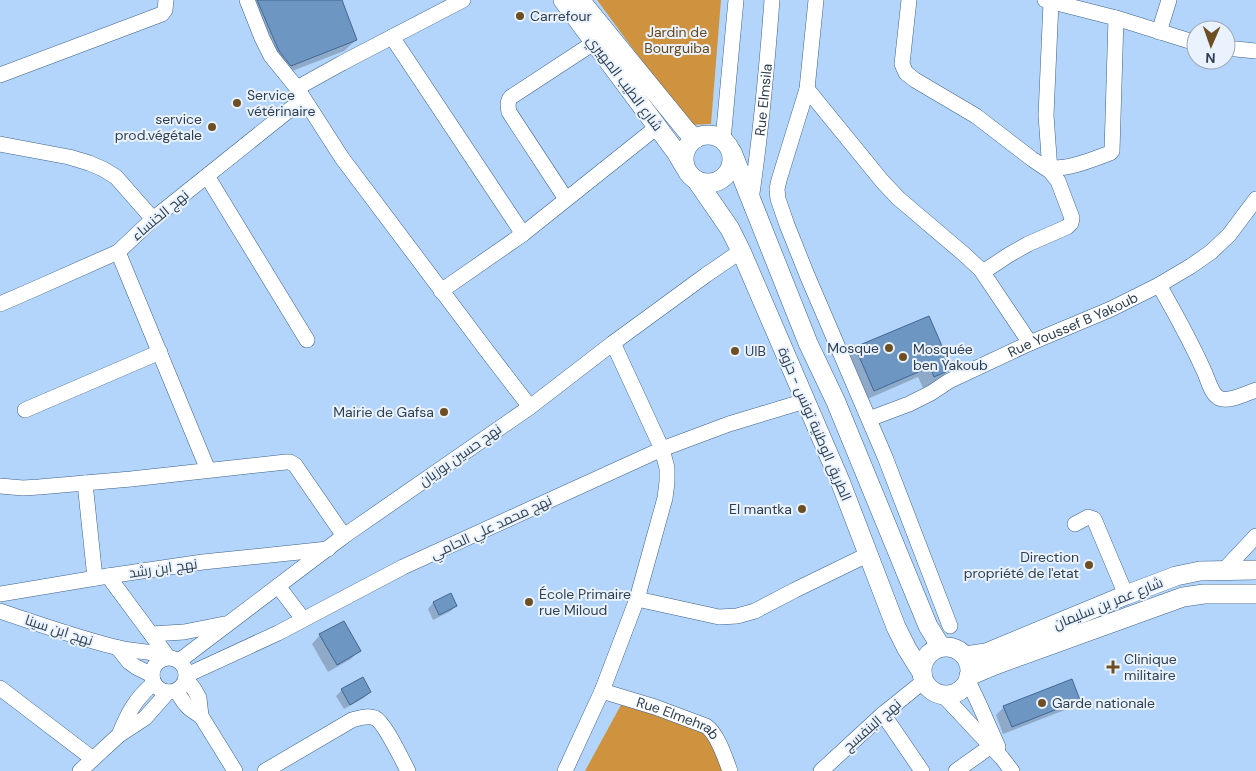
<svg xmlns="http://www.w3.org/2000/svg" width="1256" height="771" font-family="'DM Sans',Cairo,sans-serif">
  <rect width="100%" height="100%" fill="#b3d5fb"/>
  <g fill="#cf9340">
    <path d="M597,0h124l-10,124 -22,1z"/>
    <path d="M622,703l70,23 17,11 16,34h-140z"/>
  </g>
  <g fill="#0003">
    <path d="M242,0h99l15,40 -12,11 -65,25z"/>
    <path d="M856,348l94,21 -11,11 -16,8 -5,-11 -55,24 -18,-42z"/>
    <path d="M451,595l5,11 -5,5 -18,9 -5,-11 5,-6z"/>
    <path d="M320,635l40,15 -9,9 -23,13 -16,-28z"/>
    <path d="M342,690l28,2 -6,6 -20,11 -8,-13z"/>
    <path d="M1078,700l-8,8 -67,26 -7,-19 8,-8z"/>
  </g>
  <g fill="#6e96c3" stroke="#416792">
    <path d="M257,0h85l15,40 -66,26 -12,-15z"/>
    <path d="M929,316l23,53 -18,8 -4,-10 -56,24 -19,-44z"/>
    <path d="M451,593l6,13 -18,9 -6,-13z"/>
    <path d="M344,621l17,30 -24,14 -18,-31z"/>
    <path d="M363,677l8,15 -21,13 -9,-16z"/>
    <path d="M1072,679l8,21 -68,27 -9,-21z"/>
  </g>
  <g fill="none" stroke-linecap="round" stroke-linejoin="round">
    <defs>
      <g id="minor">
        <path d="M247,0l15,38 9,18 26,32 45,70 145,193 43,56"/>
        <path d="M816,0l-9,89 -28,91 -2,9 1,10 9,26 20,50 78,182 65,169"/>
        <path d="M909,0l-7,64 4,9 9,7 61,36 56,43 18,12 8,10 14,37 -1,5 -4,4 -39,17 -21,12 -24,16"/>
        <path d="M1045,0l71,18 80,25"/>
        <path d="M1159,32l10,-32"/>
        <path d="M392,37l131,197 134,-107"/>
        <path d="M1226,48l30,3"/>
        <path d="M0,75l162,-61 3,-4 1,-10"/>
        <path d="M297,88l45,-25 121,-63"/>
        <path d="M807,89l75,92 16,17 67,57 16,15 49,73"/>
        <path d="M723,140l13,-140"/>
        <path d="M0,144l69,13 20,6 14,6 13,8 37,42"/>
        <path d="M1050,168c20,1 41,-8 60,-15l2,-2 4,-133"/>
        <path d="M1050,171l-4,-56 5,-113"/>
        <path d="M207,176l100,164"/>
        <path d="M566,199l-57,-87c-1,-6 -2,-10 2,-15l84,-55"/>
        <path id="s1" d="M751,200c10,-67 16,-133 21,-200"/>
        <path d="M118,252l90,218"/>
        <path d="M1159,285c16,28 32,57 45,86 4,8 7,23 15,27 9,5 28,-5 37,-8"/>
        <path d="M441,291l82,-57"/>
        <path d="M0,304l30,-13 88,-39 35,-33 150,-120"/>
        <path d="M25,410l135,-58"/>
        <path id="s2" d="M869,419l40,-15 22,-11 18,-12 81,-38 81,-34 48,-24 32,-19 20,-14 18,-17 27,-36"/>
        <path d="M85,483l10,95"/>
        <path d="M0,486l23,2 16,-1 92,-8 155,-17h4l5,3 49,71"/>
        <path d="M1075,524l13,-7 6,2 32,76"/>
        <path d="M1224,570l32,-34"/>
        <path d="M108,576l60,81"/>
        <path d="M278,586l25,33"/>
        <path d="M0,594l108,-18 95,-14 125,-13"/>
        <path d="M637,599l82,18 18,-1 18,-5 40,-21 74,-36"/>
        <path d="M0,611c38,13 76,26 115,36 19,6 31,1 49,11"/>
        <path d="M151,634l33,-2 40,-8"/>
        <path d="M118,648l11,14 7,5 16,8"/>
        <circle cx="169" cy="675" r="17"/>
        <path d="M179,661l165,-125 186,-129 83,-64 93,-68 35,-24"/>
        <path d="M187,675l91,-42 125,-66 259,-118 67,-25 76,-23"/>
        <path d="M186,679l8,10 5,9 2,18 34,55"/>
        <path d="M968,681l11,23 19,43"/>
        <path d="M0,688l93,71"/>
        <path d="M177,691c7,13 11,18 24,25"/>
        <path id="s3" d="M602,691l53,16 51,19c12,8 19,32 24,45"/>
        <path d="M942,694l60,64 10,13"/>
        <path d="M883,714l39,57"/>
        <path d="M119,735c9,-22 16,-36 35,-52"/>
        <path d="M80,771l39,-36 26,-17 23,-26"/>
        <path d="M265,771l87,-51c8,-2 16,-5 23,-2 10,5 27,42 33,53"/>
        <path d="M565,771l37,-80 35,-92 28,-101 2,-16v-14l-5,-19 -49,-106"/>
        <path d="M821,771l62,-57 41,-33"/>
        <path d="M956,771l35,-25 5,-3"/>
      </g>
      <g id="major">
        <path d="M563,0l113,152 9,15"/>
        <path d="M580,0l106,130 9,9"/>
        <circle cx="708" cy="159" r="24"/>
        <path d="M732,152l76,191 28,59 92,224 13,21"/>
        <path d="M697,181l33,48 11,22 99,230 56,146 11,22 15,24"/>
        <circle cx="946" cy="671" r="24"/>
        <path d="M965,656l21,-3 140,-58 50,-19 24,-5 56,-1"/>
        <path d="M969,676l26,-11 188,-68 21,-3h52"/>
      </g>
    </defs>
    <use href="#minor" stroke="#3c618b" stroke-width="16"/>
    <use href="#major" stroke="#3c618b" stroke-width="20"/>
    <use href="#minor" stroke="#fff" stroke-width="15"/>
    <use href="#major" stroke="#fff" stroke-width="19"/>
  </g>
  <g fill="#6e4f24" stroke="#eaf3fd" stroke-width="2">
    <circle cx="520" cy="16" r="5"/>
    <circle cx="237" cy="103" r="5"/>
    <circle cx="212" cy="127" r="5"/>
    <circle cx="889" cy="348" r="5"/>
    <circle cx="735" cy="351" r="5"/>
    <circle cx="903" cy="357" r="5"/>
    <circle cx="444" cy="412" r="5"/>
    <circle cx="802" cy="509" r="5"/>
    <circle cx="1089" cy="565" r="5"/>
    <circle cx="529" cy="602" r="5"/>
    <path d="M1110.5 659.5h5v5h5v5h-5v5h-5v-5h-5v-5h5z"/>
    <circle cx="1042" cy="703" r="5"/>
  </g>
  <g text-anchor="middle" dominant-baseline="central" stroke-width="4" stroke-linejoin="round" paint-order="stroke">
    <g font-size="14" fill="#2e3f52" stroke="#eaf3fd" text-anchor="start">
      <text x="530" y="16">Carrefour</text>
      <text x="247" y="95">Service<tspan x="247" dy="16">vétérinaire</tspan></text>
      <text x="202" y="119" text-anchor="end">service<tspan x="202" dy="16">prod.végétale</tspan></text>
      <text x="879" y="348" text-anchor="end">Mosque</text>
      <text x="913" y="349">Mosquée<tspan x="913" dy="16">ben Yakoub</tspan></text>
      <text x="745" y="351">UIB</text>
      <text x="434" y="412" text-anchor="end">Mairie de Gafsa</text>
      <text x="792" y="509" text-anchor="end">El mantka</text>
      <text x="1079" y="557" text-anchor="end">Direction<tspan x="1079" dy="16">propriété de l'etat</tspan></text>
      <text x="539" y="594">École Primaire<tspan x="539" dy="16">rue Miloud</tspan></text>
      <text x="1124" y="659">Clinique<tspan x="1124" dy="16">militaire</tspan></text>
      <text x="1052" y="703">Garde nationale</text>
    </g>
    <g font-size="14" fill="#66471e" stroke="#eaf3fd">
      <text x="677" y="32">Jardin de<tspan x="677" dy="16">Bourguiba</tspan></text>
    </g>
    <g font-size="14" fill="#2e3f52" stroke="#eaf3fd">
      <text transform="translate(625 83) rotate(53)">شارع الطيب المهيري</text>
      <text stroke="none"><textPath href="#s1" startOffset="101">Rue Elmsila</textPath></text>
      <text transform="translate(160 215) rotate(-40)">نهج الخنساء</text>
      <text stroke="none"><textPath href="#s2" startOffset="225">Rue Youssef B Yakoub</textPath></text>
      <text transform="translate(815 424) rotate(67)">الطريق الوطنية تونس - حزوة</text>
      <text transform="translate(460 455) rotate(-35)">نهج حسين بوزيان</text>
      <text transform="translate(491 527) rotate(-25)">نهج محمد علي الحامي</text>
      <text transform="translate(163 568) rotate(-8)">نهج ابن رشد</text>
      <text transform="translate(1108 603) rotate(-22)">شارع عمر بن سليمان</text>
      <text transform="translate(59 630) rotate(18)">نهج ابن سينا</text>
      <text stroke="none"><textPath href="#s3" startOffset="81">Rue Elmehrab</textPath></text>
      <text transform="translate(872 725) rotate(-41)">نهج البنفسج</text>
    </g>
  </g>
  <g transform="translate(1211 45) rotate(182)"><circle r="24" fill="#eaf3fd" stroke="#9fabb9"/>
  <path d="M0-4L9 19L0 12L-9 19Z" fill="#6e4f24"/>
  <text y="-8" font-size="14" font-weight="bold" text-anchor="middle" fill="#2e3f52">N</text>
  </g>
</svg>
